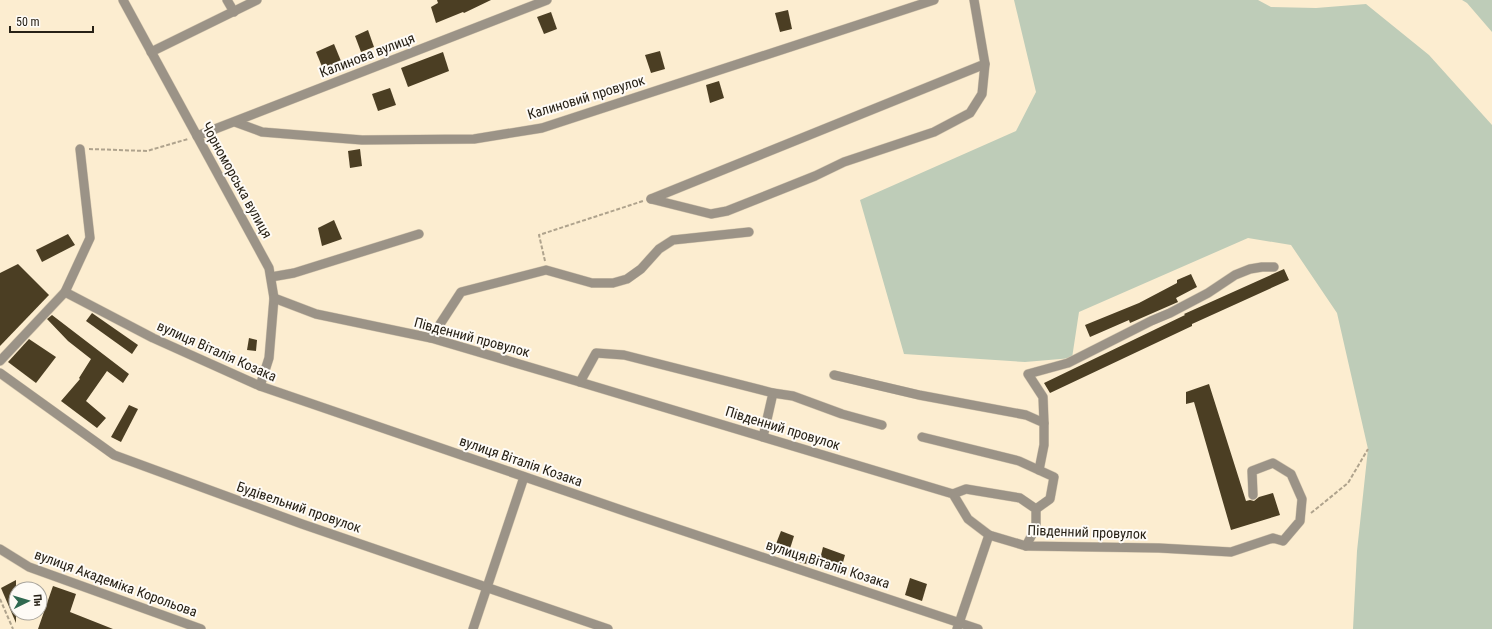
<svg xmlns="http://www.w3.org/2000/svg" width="1492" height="629" font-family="'Roboto Condensed',sans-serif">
  <rect width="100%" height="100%" fill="#fcedd0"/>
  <g fill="#beccb8">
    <path d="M1014,0h244l13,7 45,1 50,-4 63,51 63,70v504h-139l4,-78 11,-102 -31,-136 -46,-68 -43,-7 -169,74 -7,46 -47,4 -121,-8 -44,-154 156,-69 20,-39z"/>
    <path d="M1462,0h30v32l-25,-29z"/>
  </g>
  <g fill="#4b3e23">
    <path d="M437,0h54l-27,13 -1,-1 -27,11 -5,-16 7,-4z"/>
    <path d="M788,10l4,19 -12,3 -5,-19z"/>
    <path d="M551,12l6,17 -13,5 -7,-17z"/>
    <path d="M368,30l6,17 -13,5 -6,-16z"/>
    <path d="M334,44l7,17 -18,8 -7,-17z"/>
    <path d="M660,51l5,18 -14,4 -6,-18z"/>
    <path d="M443,52l6,19 -41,16 -7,-19z"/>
    <path d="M719,81l5,17 -14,5 -4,-18z"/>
    <path d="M390,88l6,17 -18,6 -6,-17z"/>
    <path d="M360,149l2,17 -12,2 -2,-17z"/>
    <path d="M334,220l8,19 -20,7 -4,-18z"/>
    <path d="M68,234l7,11 -33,17 -6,-12z"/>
    <path d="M18,264l31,31 -49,51v-73z"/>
    <path d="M1284,269l5,11 -97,44v2l-142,67 -6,-10 141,-68 -1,-1z"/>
    <path d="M1191,274l6,13 -21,11 2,4 -48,21 -1,-3 -39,17 -5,-12 54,-22 38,-20v-3z"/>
    <path d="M92,313l46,32 -6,9 -46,-33z"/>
    <path d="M52,315l77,59 -6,9 -16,-12 -21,30 20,17 -9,10 -36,-27 19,-22 -1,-1 12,-19 -23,-18 -21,-22z"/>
    <path d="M249,338l8,2 -1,11 -9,-1z"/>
    <path d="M29,339l27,18 -20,26 -28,-21z"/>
    <path d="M1209,384l37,117 4,-1 4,1 5,-4 14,-4 7,22 -49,15 -37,-128 -8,2v-12z"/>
    <path d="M129,405l9,4 -17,33 -10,-5z"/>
    <path d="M781,531l13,5 -6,19 -14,-6z"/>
    <path d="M823,547l22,8 -5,18 -41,-11 2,-7 19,4z"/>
    <path d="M910,578l17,6 -5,17 -17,-6z"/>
    <path d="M16,580v43l-15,-35z"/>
    <path d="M53,586l23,8 -6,18 43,17h-75z"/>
  </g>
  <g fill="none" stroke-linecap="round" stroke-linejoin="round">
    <defs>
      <g id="street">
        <path d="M123,0l146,268 5,30 -5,60 -9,28"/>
        <path d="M227,0l7,12"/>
        <path d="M151,52l106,-52"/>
        <path d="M235,122l27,10 100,8 112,-1 68,-11 392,-128"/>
        <path d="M197,136l350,-136"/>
        <path d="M651,199l334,-135 -11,-64"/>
        <path d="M651,199l60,15 16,-3 88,-35 29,-14 90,-30 36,-19 12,-19 3,-30"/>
        <path d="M271,277l23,-4 125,-39"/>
        <path d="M65,292l88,46 107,48 370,127 348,116"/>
        <path d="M274,298l42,16 115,24 122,36 400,120 15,25 21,16 37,11 133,2 72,4 42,-14 10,3 17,-20 2,-22 -11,-25 -18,-11 -21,8 1,24"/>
        <path d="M431,338l30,-46 85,-22 46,13h21l14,-4 14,-10 18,-20 14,-9 76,-8"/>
        <path d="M0,361l65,-69 25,-54 -10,-89"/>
        <path d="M0,373l114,82 188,69 306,105"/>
        <path d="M834,375l85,20 107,20 18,8v22l-5,25"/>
        <path d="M580,382l16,-29 28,2 149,38 -10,44"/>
        <path d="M773,393l20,3 49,18 40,11"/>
        <path d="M1044,423l-1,-26 -15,-23 40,-11 83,-42 19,-8 38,-20 27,-18 15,-6 12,-2h12"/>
        <path d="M922,437l97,24 35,16 -4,22 -14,10"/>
        <path d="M953,494l13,-5 54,9 16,11v18l-10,19"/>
        <path d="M0,549l29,18 172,62"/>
        <path d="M473,629l51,-152"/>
        <path d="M957,629l32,-94"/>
      </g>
    </defs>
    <use href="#street" stroke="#d6c8af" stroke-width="10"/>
    <g stroke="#afa38d" stroke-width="2" stroke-dasharray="4 2" stroke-linecap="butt">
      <path d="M89,149l58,2 41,-12"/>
      <path d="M545,261l-6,-26 104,-34"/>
      <path d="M1311,513l37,-30 20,-34"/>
      <path d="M0,599l13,30"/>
    </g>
    <use href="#street" stroke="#9b9387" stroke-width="9"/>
  </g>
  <g text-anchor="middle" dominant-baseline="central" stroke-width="4" stroke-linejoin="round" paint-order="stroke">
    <g font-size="14" fill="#272116" stroke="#fefbf6">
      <text transform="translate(367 55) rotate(-21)">Калинова вулиця</text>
      <text transform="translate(586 97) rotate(-17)">Калиновий провулок</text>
      <text transform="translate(237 180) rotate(61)">Чорноморська вулиця</text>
      <text transform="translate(472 337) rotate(15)">Південний провулок</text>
      <text transform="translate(217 351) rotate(24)">вулиця Віталія Козака</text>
      <text transform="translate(783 428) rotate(17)">Південний провулок</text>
      <text transform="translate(521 461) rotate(19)">вулиця Віталія Козака</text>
      <text transform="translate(299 507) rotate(19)">Будівельний провулок</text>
      <text transform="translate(1087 532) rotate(2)">Південний провулок</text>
      <text transform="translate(828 564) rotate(18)">вулиця Віталія Козака</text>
      <text transform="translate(116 583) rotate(20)">вулиця Академіка Корольова</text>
    </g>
  </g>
  <g transform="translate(28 601) rotate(85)"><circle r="19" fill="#fefbf6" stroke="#a8a49c"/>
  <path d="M0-3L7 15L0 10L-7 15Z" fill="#2f6951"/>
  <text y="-6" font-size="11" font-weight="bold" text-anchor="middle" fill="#272116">Пн</text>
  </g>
  <path d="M10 26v6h83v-6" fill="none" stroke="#272116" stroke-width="2"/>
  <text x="16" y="26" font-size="12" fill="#272116" stroke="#fefbf6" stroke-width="3" paint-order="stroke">50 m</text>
</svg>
